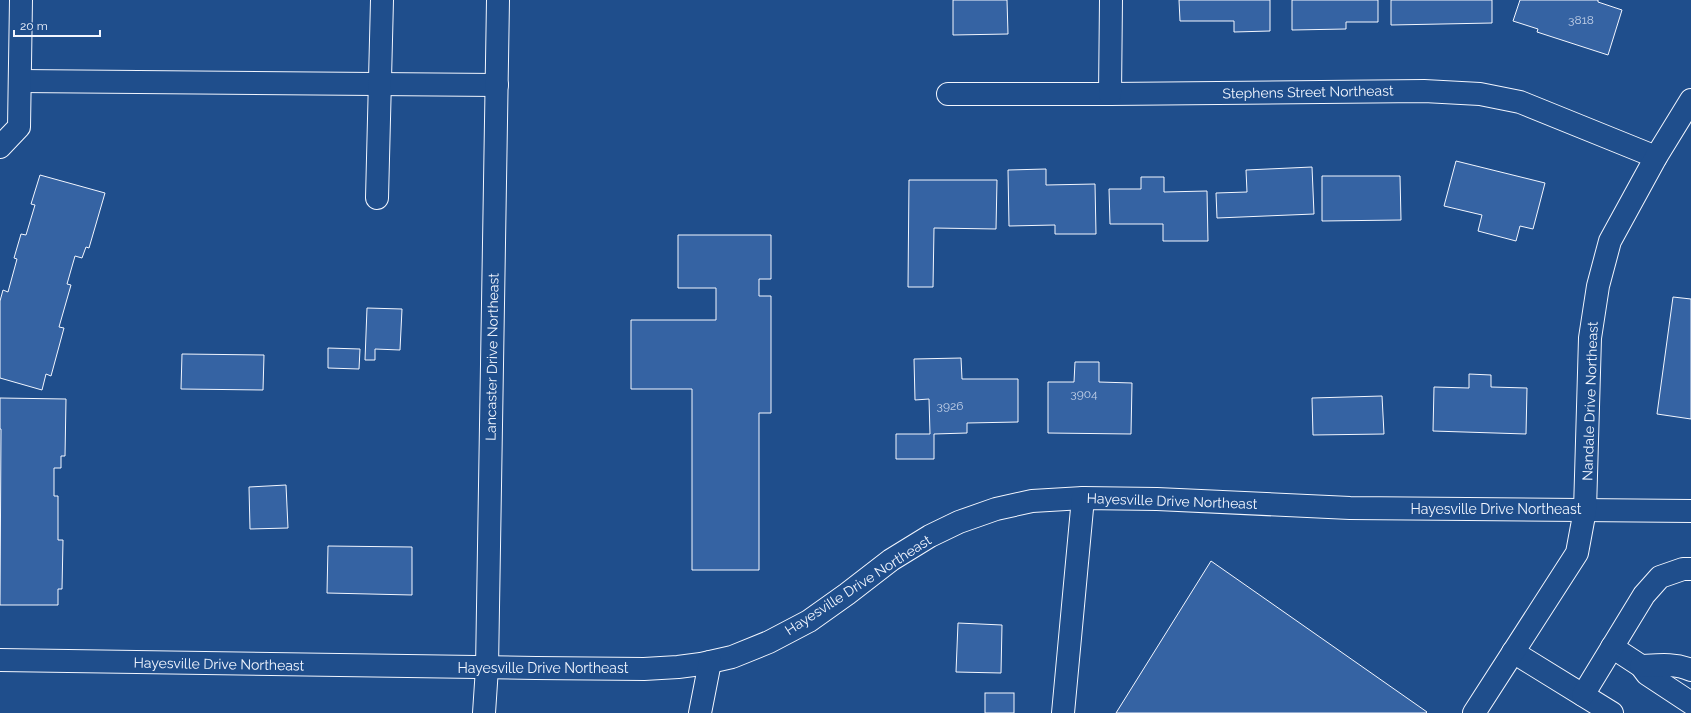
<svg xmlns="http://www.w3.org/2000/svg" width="1691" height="713" font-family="Raleway,sans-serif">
  <rect width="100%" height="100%" fill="#1f4e8c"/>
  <g fill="#3563a3" stroke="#f2f6ff">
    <path d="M953,0h54l1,34 -55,1z"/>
    <path d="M1179,0h91v31l-36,1v-11h-54z"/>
    <path d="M1292,0h86v22h-32v7l-54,1z"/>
    <path d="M1391,0h101v23l-101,2z"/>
    <path d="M1520,0h78v2l24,8 -14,45 -71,-23 1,-3 -25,-8z"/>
    <path d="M1456,161l89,22 -12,46 -13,-3 -4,15 -38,-10 4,-16 -38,-9z"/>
    <path d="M1312,167l2,47 -97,4 -1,-25 31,-1 -1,-22z"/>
    <path d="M1046,169v16l49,-1 1,50h-41v-9l-46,1 -1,-56z"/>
    <path d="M40,175l65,18 -16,55 -3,-1 -4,11 -7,-2 -8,28 4,1 -12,42 5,1 -13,48 -5,-2 -4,16 -42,-12v-77l3,-11 5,2 9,-33 -3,-1 7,-24 5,1 9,-30 -4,-1z"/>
    <path d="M1322,176h78l1,44 -79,1z"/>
    <path d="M1141,177h23v15l43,-1 1,50h-45v-17h-53l-1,-35h32z"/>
    <path d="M909,180h88l-1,49 -62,-1 -1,59h-25z"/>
    <path d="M678,235h93v44h-12v17h12v117h-12v157h-67v-181h-61v-69h85v-32h-38z"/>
    <path d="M1673,297l18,2v120l-34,-5z"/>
    <path d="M367,308l35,1 -2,41 -25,-1v11h-10z"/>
    <path d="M328,348l32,1 -1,20 -31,-1z"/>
    <path d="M182,354l82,1 -1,35 -82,-1z"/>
    <path d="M961,358l1,21h56v43l-51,1v10l-33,1v25h-38v-25h34l-1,-35 -14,1 -1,-41z"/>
    <path d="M1075,362h24v20l33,1 -1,51 -83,-1v-51h26z"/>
    <path d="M1469,374l22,1v12l36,1 -1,46 -93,-3 1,-44 35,1z"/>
    <path d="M1382,396l2,38 -71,1 -1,-37z"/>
    <path d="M0,398l66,1 -1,57h-4v12h-7v28h4v44h5l-1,49h-4v16h-58l1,-176h-1z"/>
    <path d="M286,485l2,43 -38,1 -1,-42z"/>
    <path d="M328,546l84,1v48l-85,-2z"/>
    <path d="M1211,561l216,151 -1,1h-310z"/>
    <path d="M958,623l44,2 -1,48 -45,-1z"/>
    <rect x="985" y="693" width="29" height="20"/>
  </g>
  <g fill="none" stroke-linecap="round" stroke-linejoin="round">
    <defs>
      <g id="minor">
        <path d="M20,81l477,4"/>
        <path d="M948,94h162l314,-3 56,3 40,8 136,55"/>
        <path d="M1110,94l1,-94"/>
        <path d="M0,147l19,-20 2,-127"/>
        <path d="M377,198l5,-198"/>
        <path d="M1612,647l29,19 6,8 44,29"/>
        <path d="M1513,652l99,61"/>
        <path d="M0,660l536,8 108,1 34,-2 23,-3 31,-7 37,-15 40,-21 38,-27 44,-34 39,-24 29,-14 37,-13 36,-8 51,-3 74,1 193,9 341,3"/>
        <path d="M1641,666c18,-1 34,-3 50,4"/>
        <path d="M1583,695l61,-100 16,-18 23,-8h8"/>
        <path d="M700,713l10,-51"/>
        <path d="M1063,713l20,-215"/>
        <path d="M1474,713l103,-160 8,-43 5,-172 8,-52 12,-45 46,-84 35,-57"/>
      </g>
      <path id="major" d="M484,713l3,-45 11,-668"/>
    </defs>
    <use href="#minor" stroke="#f2f6ff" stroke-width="24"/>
    <use href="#major" stroke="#f2f6ff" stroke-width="24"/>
    <use href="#minor" stroke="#1f4e8c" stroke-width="22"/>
    <use href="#major" stroke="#1f4e8c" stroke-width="22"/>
  </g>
  <g text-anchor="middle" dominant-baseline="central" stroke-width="3" stroke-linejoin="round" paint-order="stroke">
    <g font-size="12" fill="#c3d1e8">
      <text x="1581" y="20">3818</text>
      <text x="1084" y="394">3904</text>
      <text x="950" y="406">3926</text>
    </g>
    <g font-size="14" fill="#f2f6ff" stroke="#1f4e8c">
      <text transform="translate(1308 92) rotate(-1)">Stephens Street Northeast</text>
      <text transform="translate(492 357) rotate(-89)">Lancaster Drive Northeast</text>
      <text transform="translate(1590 401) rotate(-88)">Nandale Drive Northeast</text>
      <text transform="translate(1172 501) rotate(2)">Hayesville Drive Northeast</text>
      <text x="1496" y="509">Hayesville Drive Northeast</text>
      <text transform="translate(858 585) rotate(-33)">Hayesville Drive Northeast</text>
      <text transform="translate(219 664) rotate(1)">Hayesville Drive Northeast</text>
      <text x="543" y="668">Hayesville Drive Northeast</text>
    </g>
  </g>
  <path d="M14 30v6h86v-6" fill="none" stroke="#f2f6ff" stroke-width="2"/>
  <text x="20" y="30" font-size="12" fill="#f2f6ff" stroke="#1f4e8c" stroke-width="3" paint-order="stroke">20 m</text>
</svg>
